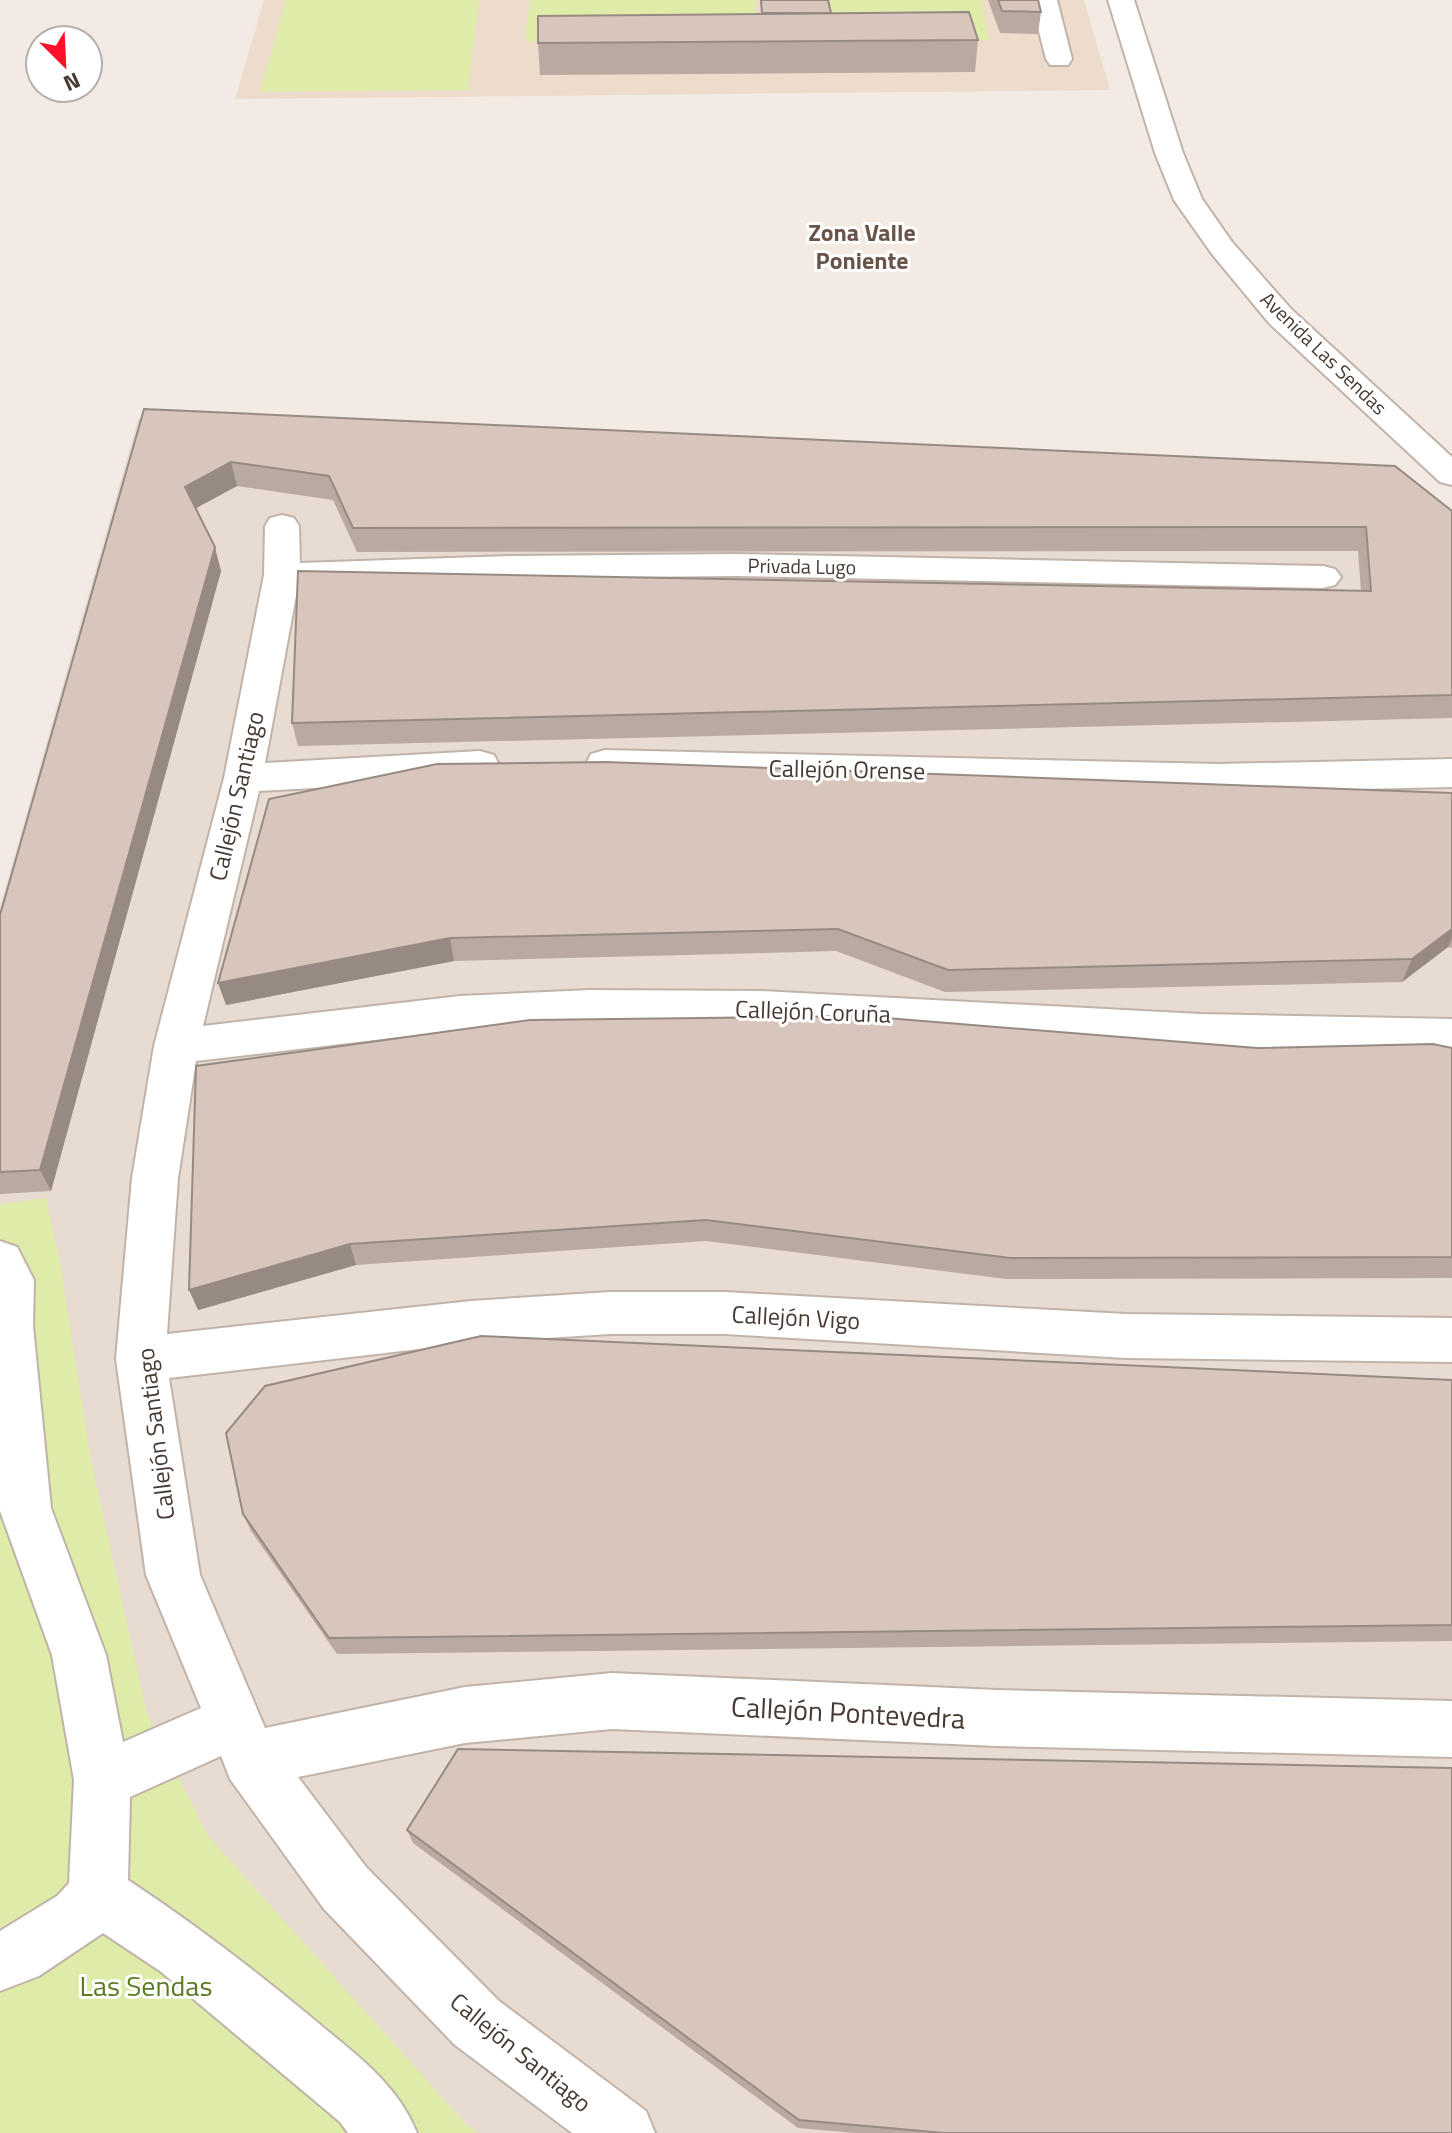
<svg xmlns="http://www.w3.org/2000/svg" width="1452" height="2133" font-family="'Titillium Web',sans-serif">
  <rect width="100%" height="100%" fill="#f3eae4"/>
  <path fill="#e8dbd1" d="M138,419l1262,58 52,51v1605h-1452v-1226z"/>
  <path fill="#eddbcc" d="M264,0h820l26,90 -875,9z"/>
  <g fill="#deeba9">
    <path d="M286,0h193l-11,90 -208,2z"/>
    <path d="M530,0h226l1,39 -232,3z"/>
    <path d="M825,0h157l7,40 -157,1z"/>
    <path d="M46,1198l14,65 31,197 56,254 61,122 258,288 12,9h-478v-929z"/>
  </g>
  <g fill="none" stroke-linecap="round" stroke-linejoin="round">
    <defs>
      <g id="minor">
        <path d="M1031,0h26l15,59 -4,6h-18l-4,-6z"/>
        <path d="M1108,0h26l49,153 19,46 30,43 59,67 161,148v28l-12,-3 -171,-159 -57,-69 -38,-54 -19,-47z"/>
        <path d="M282,515l12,3 5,8 1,37 213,-7 222,-2 588,12 12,3 6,8 -6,8 -12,3 -588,-12 -222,2 -215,7 -33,178 215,-12 14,4 5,10 -5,10 -14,4 -221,12 -56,235 257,-30 130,-6 172,1 438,23 252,5v34l-252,-5 -438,-23 -172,-1 -130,6 -264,31 -18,117 -11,156 304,-33 139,-9h115l401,22 326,4v44l-326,-4 -401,-24h-115l-139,9 -302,35 31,197 65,153 200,-41 147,-14 385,17 455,11v56l-455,-11 -385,-17 -147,14 -167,34 68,90 133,134 147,110 9,22h-83l-117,-88 -131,-136 -94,-130 -9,-23 -91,41 -2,83c64,42 124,88 183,137 41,35 85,64 106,116h-69l-8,-11 -180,-151 -57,-38 -64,43 -39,15v-60l57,-35 12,-13 5,-103 -22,-125 -52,-144v-270l17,6 17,33 -1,46 18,182 55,147 17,87 78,-34 -55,-133 -30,-216 16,-181 22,-132 70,-268 40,-203 1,-49 5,-8z"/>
        <path d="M605,750l613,14 234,-5v28l-234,5 -613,-14 -14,-4 -5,-10 5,-10z"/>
      </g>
    </defs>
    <use href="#minor" stroke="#c2b3a9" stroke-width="4"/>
    <use href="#minor" fill="#fff" fill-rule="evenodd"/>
  </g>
  <g fill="#baa9a1">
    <path d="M760,0h68l3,13 147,27 -3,32 -435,3 -2,-32 223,-30z"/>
    <path d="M988,0h50l3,12 -3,22 -38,-1z"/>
    <path d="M144,409l1308,102v207l-1154,28 -6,-23 1069,-132 -3,-40 -1001,1 -24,-52 -96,-14 -42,22 26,63 -170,620 -51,3v-279z"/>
    <path d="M1452,793v155l-4,-1 -46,35 -457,10 -109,-41 -382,10 -228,44 43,-206z"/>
    <path d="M1257,1048h195v230l-446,1 -300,-38 -350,24 -158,45 -2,-244z"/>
    <path d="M1452,1380v261l-1115,13 -86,-123 -8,-17z"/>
    <path d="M407,1830l1045,303h-597l-57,-5 -385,-285z"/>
  </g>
  <g fill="#978a83">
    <path d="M231,462l6,24 -46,25 -6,-24z"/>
    <path d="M215,547l6,24 -170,620 -11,-21z"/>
    <path d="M1452,929v9l-4,9 -46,35 10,-23z"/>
    <path d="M450,938l4,23 -228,44 -8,-22z"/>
    <path d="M350,1244l6,21 -158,45 -9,-20z"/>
  </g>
  <g fill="#d8c5bb" stroke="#978a83" stroke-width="2">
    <path d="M761,0h67l3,13h-69z"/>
    <path d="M998,0h40l3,12 -39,-1z"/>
    <path d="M969,12l9,28 -440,3v-27z"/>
    <path d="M144,409l1251,57 57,45v184l-1160,28 6,-152 1073,20 -5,-64 -1013,1 -24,-52 -98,-14 -46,25 30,60 -175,623 -40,2v-257z"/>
    <path d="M606,762l846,31v136l-40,30 -464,11 -110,-41 -388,9 -232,45 51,-184 168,-35z"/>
    <path d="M862,1016l395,32 176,-4 19,4v209l-442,1 -304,-38 -356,24 -161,46 7,-224 334,-46z"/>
    <path d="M481,1336l971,44v245l-1123,13 -86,-124 -17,-81 39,-47z"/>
    <path d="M458,1749l994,19v365h-508l-145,-13 -392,-290z"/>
  </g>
  <g text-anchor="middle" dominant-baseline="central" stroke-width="6" stroke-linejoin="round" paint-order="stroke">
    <g font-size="20" fill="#463a33" stroke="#fff">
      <text transform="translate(1324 353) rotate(44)">Avenida Las Sendas</text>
      <text transform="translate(802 566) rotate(1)">Privada Lugo</text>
    </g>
    <g font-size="24" font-weight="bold" fill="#69544a" stroke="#fff">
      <text x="862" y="232">Zona Valle<tspan x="862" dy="28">Poniente</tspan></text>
    </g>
    <g font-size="24" fill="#463a33" stroke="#fff">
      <text transform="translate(847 769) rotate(1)">Callejón Orense</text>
      <text transform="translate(236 796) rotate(-77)">Callejón Santiago</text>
      <text transform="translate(813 1011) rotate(2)">Callejón Coruña</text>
      <text transform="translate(796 1317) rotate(3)">Callejón Vigo</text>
      <text transform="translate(155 1434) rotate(-97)">Callejón Santiago</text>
      <text transform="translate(521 2052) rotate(39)">Callejón Santiago</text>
    </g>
    <g font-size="28" fill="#463a33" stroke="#fff">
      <text transform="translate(848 1712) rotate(3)">Callejón Pontevedra</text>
    </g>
    <g font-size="28" fill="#5b7b23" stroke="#fff">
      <text x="146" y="1985">Las Sendas</text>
    </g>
  </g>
  <g transform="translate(64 64) rotate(156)"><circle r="38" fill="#ffffff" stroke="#b5b0ad" stroke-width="2"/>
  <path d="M0-6L14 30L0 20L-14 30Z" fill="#ff0f2a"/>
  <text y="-12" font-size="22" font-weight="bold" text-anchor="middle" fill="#463a33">N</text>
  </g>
</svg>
